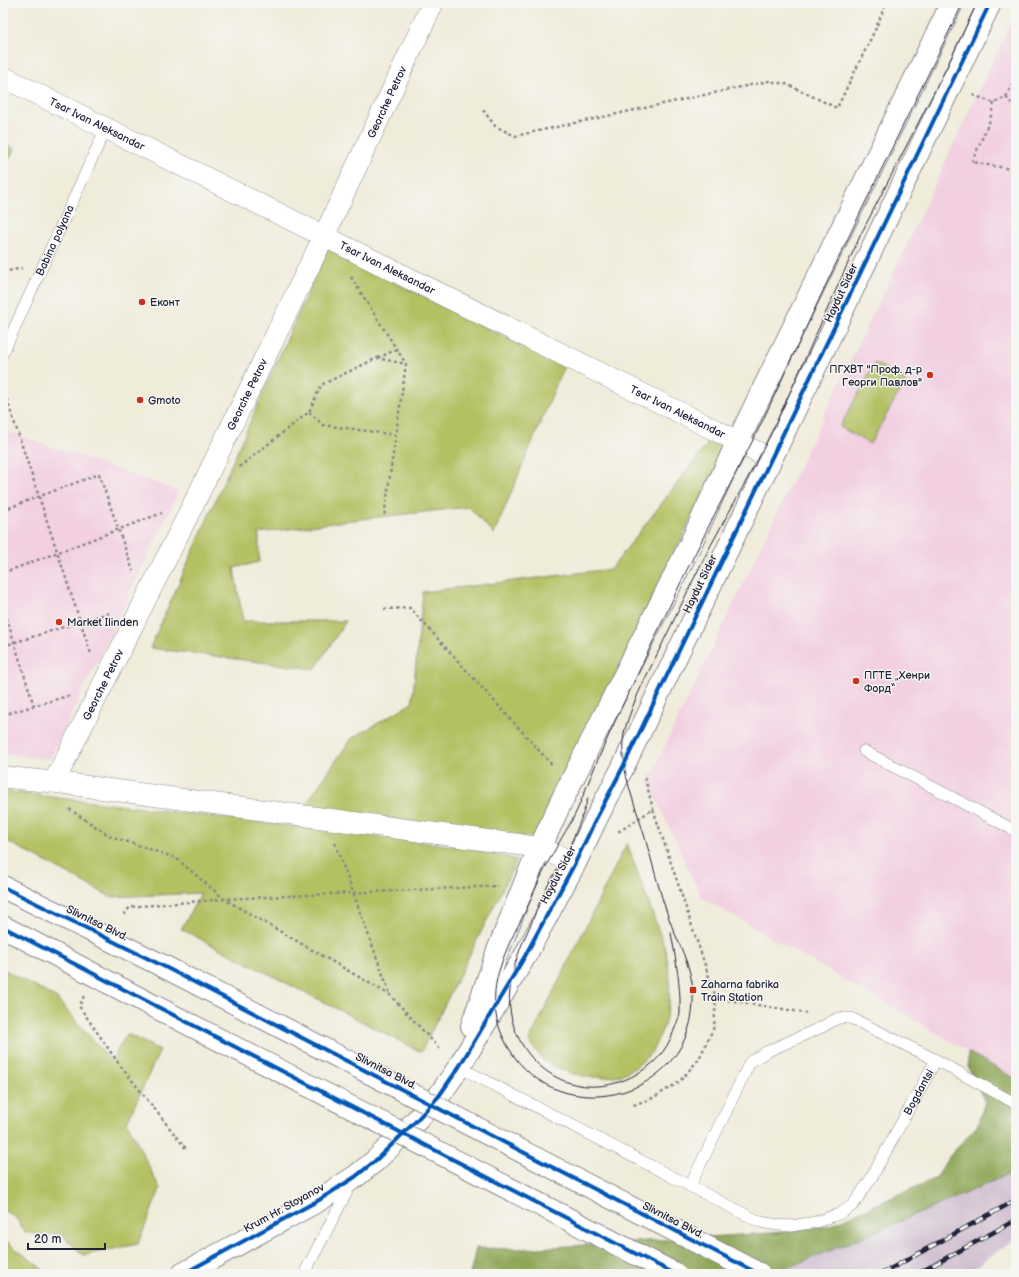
<svg xmlns="http://www.w3.org/2000/svg" width="1019" height="1277" font-family="'Balsamiq Sans',sans-serif">
  <rect width="100%" height="100%" fill="#f6f6f2"/>
  <filter id="ink" filterUnits="userSpaceOnUse"><feTurbulence type="fractalNoise" baseFrequency=".025" numOctaves="2"/><feDisplacementMap in="SourceGraphic" scale="8" xChannelSelector="R" yChannelSelector="G"/><feConvolveMatrix kernelMatrix="1 2 1 2 8 2 1 2 1" color-interpolation-filters="sRGB"/></filter>
  <filter id="wash" filterUnits="userSpaceOnUse"><feTurbulence type="fractalNoise" baseFrequency=".012" numOctaves="4" result="noise"/><feDisplacementMap in="SourceGraphic" scale="16" xChannelSelector="R" yChannelSelector="G"/><feGaussianBlur stdDeviation="0.9" result="paint"/><feColorMatrix in="noise" values="0 0 0 0 0 0 0 0 0 0 0 0 0 0 0 0 0 1.4 0 .05"/><feComposite in="paint" operator="in"/></filter>
  <g filter="url(#wash)">
    <rect width="100%" height="100%" fill="#f0ecda"/>
    <g fill="#f2cfe1">
      <path d="M1016,11v1068l-315,-182 -53,-116 265,-550z"/>
      <path d="M9,432l170,59 -129,268 -47,-5v-309z"/>
    </g>
    <path fill="#cfbdcf" d="M1016,1171v67l-50,36h-194l50,-20 110,-46z"/>
    <g fill="#b4c163" stroke="#6b724f">
      <path d="M3,143l11,6 -11,23z"/>
      <path d="M327,249l237,117 -70,168 -25,-27 -116,13 -94,13v29l-25,6 9,53h103l-31,48 -165,-21z"/>
      <path d="M875,363l31,17 -36,64 -30,-17z"/>
      <path d="M709,442l16,6 -188,390 -233,-31 47,-68 61,-36 11,-111 188,-23z"/>
      <path d="M3,791l467,57 47,12 -96,192 -240,-123 20,-36 -90,4 -108,-58z"/>
      <path d="M627,843l39,108 4,29 -1,23 -5,23 -12,26 -17,16 -14,7 -15,2h-19l-20,-5 -24,-12 -14,-19z"/>
      <path d="M3,969l53,29 55,63 16,-27 33,16 -33,72 33,67 -22,55 -55,11 -22,-21 -19,1 -17,-3 -9,-14 -13,-8z"/>
      <path d="M3,1239l43,33v2h-43z"/>
    </g>
    <path fill="#8fa759" stroke="#58644a" d="M968,1052l48,27v92l-84,37 -110,46 -50,20h-302l6,-26 47,1 262,-17 45,-7 106,-47 12,-20 29,-32 8,-24 -17,-35z"/>
  </g>
  <g filter="url(#ink)">
    <g fill="none" stroke-linecap="round" stroke-linejoin="round">
      <defs>
        <g id="lane">
          <path id="s1" d="M3,353l103,-225"/>
          <path d="M864,751l152,80"/>
          <path d="M459,1067l231,119 60,-124 16,-10 56,-25 16,-9h13l85,42"/>
          <path id="s2" d="M690,1186l70,36 18,3 13,1 25,-4 23,-8 14,-9 17,-25 66,-120 77,42 3,-1"/>
          <path d="M304,1274l47,-90"/>
        </g>
        <g id="street">
          <path id="s3" d="M3,77l718,356 49,26"/>
          <path d="M3,777l51,5 468,63 18,3 35,15"/>
          <path id="s4" d="M54,782l141,-281 129,-265 109,-233"/>
        </g>
        <g id="secondary">
          <path d="M472,1026l25,-73 34,-85 29,-64 130,-259 48,-104 214,-438"/>
          <path d="M183,1274l136,-74 36,-23 20,-16 39,-38 25,-27 20,-29 66,-111 50,-93 21,-44 27,-52 367,-764"/>
        </g>
        <g id="primary">
          <path d="M3,887l160,79"/>
          <path d="M3,927l141,74"/>
        </g>
      </defs>
      <use href="#lane" stroke="#89878a" stroke-width="12"/>
      <use href="#street" stroke="#89878a" stroke-width="22"/>
      <use href="#secondary" stroke="#89878a" stroke-width="24"/>
      <use href="#primary" stroke="#89878a" stroke-width="24"/>
      <g stroke="#89878a" stroke-width="2.5" stroke-dasharray="3 3" stroke-linecap="butt">
        <path d="M973,95l21,8 12,-6 10,12"/>
        <path d="M1006,97l10,-20"/>
        <path d="M994,103l-4,17 -18,42 44,8"/>
        <path d="M483,110l12,16 20,10 254,-55 17,3 51,24 39,-80 10,-25"/>
        <path d="M3,272l19,-4"/>
        <path d="M351,277l55,87 -22,153"/>
        <path d="M378,358l19,-9"/>
        <path d="M3,388l88,266"/>
        <path d="M309,412l14,13 73,10"/>
        <path d="M239,467l70,-55 12,-27 56,-27 29,6"/>
        <path d="M3,510l96,-36 34,97"/>
        <path d="M3,573l159,-60"/>
        <path d="M3,606l31,100"/>
        <path d="M384,609l26,-1 143,158"/>
        <path d="M3,646l109,-34"/>
        <path d="M3,715l68,-20"/>
        <path d="M645,778l8,31"/>
        <path d="M69,809l41,27 66,22 48,41 166,96 51,55"/>
        <path d="M618,831h2l33,-22 63,189 -2,29 -15,32 -20,23 -26,16 -22,8"/>
        <path d="M335,843l55,151"/>
        <path d="M124,915l6,-8 94,-8 274,-13"/>
        <path d="M84,996l-5,10 40,58 68,86"/>
        <path d="M716,998l90,15"/>
      </g>
      <use href="#lane" stroke="#fff" stroke-width="11"/>
      <use href="#street" stroke="#fff" stroke-width="21"/>
      <use href="#secondary" stroke="#fff" stroke-width="22"/>
      <use href="#primary" stroke="#fff" stroke-width="22"/>
      <g stroke="#22223b" stroke-width="1">
        <path d="M963,3c-37,76 -75,152 -112,229 -31,64 -60,129 -91,194 -19,39 -41,78 -60,118 -19,36 -35,73 -53,110 -14,31 -30,61 -43,92 -9,19 -16,38 -24,57 -6,16 -16,30 -24,45 -12,20 -21,42 -31,64 -9,18 -19,36 -25,56 -8,23 -7,47 3,69 45,100 195,65 190,-44 -1,-28 -16,-51 -25,-77 -9,-25 -15,-52 -23,-78 -9,-33 -29,-75 -20,-109 9,-32 27,-63 41,-93 15,-30 29,-61 45,-91 21,-39 43,-77 63,-117l87,-194 87,-169 29,-62"/>
        <path d="M588,798c-6,21 -15,42 -25,61 -6,12 -14,23 -19,34 -5,10 -9,21 -13,31 -10,21 -19,43 -21,66 -6,50 36,100 88,96 16,-1 29,-6 42,-14 19,-11 29,-26 36,-47 1,-3 3,-7 4,-11 0,-5 0,-10 0,-15 -1,-23 -5,-44 -9,-66"/>
      </g>
      <defs>
        <g id="rail">
          <path d="M881,1274l135,-74"/>
          <path d="M917,1274l99,-54"/>
        </g>
      </defs>
      <use href="#rail" stroke="#22223b" stroke-width="4.5"/>
      <use href="#rail" stroke="#f6f6f2" stroke-width="3" stroke-dasharray="9" stroke-linecap="butt"/>
      <defs>
        <g id="primary-bridge">
          <path d="M163,966l596,308"/>
          <path d="M144,1001l531,273"/>
        </g>
      </defs>
      <use href="#primary-bridge" stroke="#89878a" stroke-width="24" stroke-linecap="butt"/>
      <use href="#primary-bridge" stroke="#fff" stroke-width="22"/>
      <defs>
        <g id="cycleway">
          <path d="M3,887l160,79 596,308"/>
          <path d="M3,927l672,347"/>
          <path d="M183,1274l136,-74 36,-23 20,-16 39,-38 25,-27 20,-29 66,-111 50,-93 21,-44 27,-52 367,-764"/>
        </g>
      </defs>
      <use href="#cycleway" stroke="#f6f6f2" stroke-width="6"/>
      <use href="#cycleway" stroke="#0057b8" stroke-width="4"/>
    </g>
  </g>
  <g fill="#c8321e" stroke="#f6f6f2" stroke-width="1.5">
    <circle cx="142" cy="302" r="4"/>
    <circle cx="930" cy="375" r="4"/>
    <circle cx="140" cy="400" r="4"/>
    <circle cx="59" cy="622" r="4"/>
    <circle cx="856" cy="681" r="4"/>
    <rect x="689" y="986" width="8" height="8" rx="2"/>
  </g>
  <g text-anchor="middle" dominant-baseline="central" stroke-width="3" stroke-linejoin="round" paint-order="stroke">
    <g font-size="11" fill="#22223b" stroke="#f6f6f2">
      <text stroke="none"><textPath href="#s4" startOffset="757">Georche Petrov</textPath></text>
      <text stroke="none"><textPath href="#s3" startOffset="105">Tsar Ivan Aleksandar</textPath></text>
      <text stroke="none"><textPath href="#s1" startOffset="124">Babina polyana</textPath></text>
      <text stroke="none"><textPath href="#s3" startOffset="429">Tsar Ivan Aleksandar</textPath></text>
      <text transform="translate(841 293) rotate(-65)">Haydut Sider</text>
      <text stroke="none"><textPath href="#s4" startOffset="433">Georche Petrov</textPath></text>
      <text stroke="none"><textPath href="#s3" startOffset="753">Tsar Ivan Aleksandar</textPath></text>
      <text transform="translate(700 584) rotate(-64)">Haydut Sider</text>
      <text stroke="none"><textPath href="#s4" startOffset="109">Georche Petrov</textPath></text>
      <text transform="translate(558 875) rotate(-62)">Haydut Sider</text>
      <text transform="translate(97 923) rotate(26)">Slivnitsa Blvd.</text>
      <text transform="translate(386 1071) rotate(27)">Slivnitsa Blvd.</text>
      <text stroke="none"><textPath href="#s2" startOffset="307">Bogdantsi</textPath></text>
      <text transform="translate(284 1208) rotate(-29)">Krum Hr. Stoyanov</text>
      <text transform="translate(673 1220) rotate(27)">Slivnitsa Blvd.</text>
    </g>
    <g font-size="11" fill="#22223b" stroke="#f6f6f2" text-anchor="start">
      <text x="150" y="302">Еконт</text>
      <text x="922" y="369" text-anchor="end">ПГХВТ "Проф. д-р<tspan x="922" dy="13">Георги Павлов"</tspan></text>
      <text x="148" y="400">Gmoto</text>
      <text x="67" y="622">Market Ilinden</text>
      <text x="864" y="675">ПГТЕ „Хенри<tspan x="864" dy="13">Форд“</tspan></text>
      <text x="701" y="984">Zaharna fabrika<tspan x="701" dy="13">Train Station</tspan></text>
    </g>
  </g>
  <rect width="1019" height="1277" fill="none" stroke="#f6f6f2" stroke-width="16"/>
  <path d="M28 1243v6h77v-6" fill="none" stroke="#22223b" stroke-width="2"/>
  <text x="34" y="1243" font-size="12" fill="#22223b" stroke="#f6f6f2" stroke-width="3" paint-order="stroke">20 m</text>
</svg>
